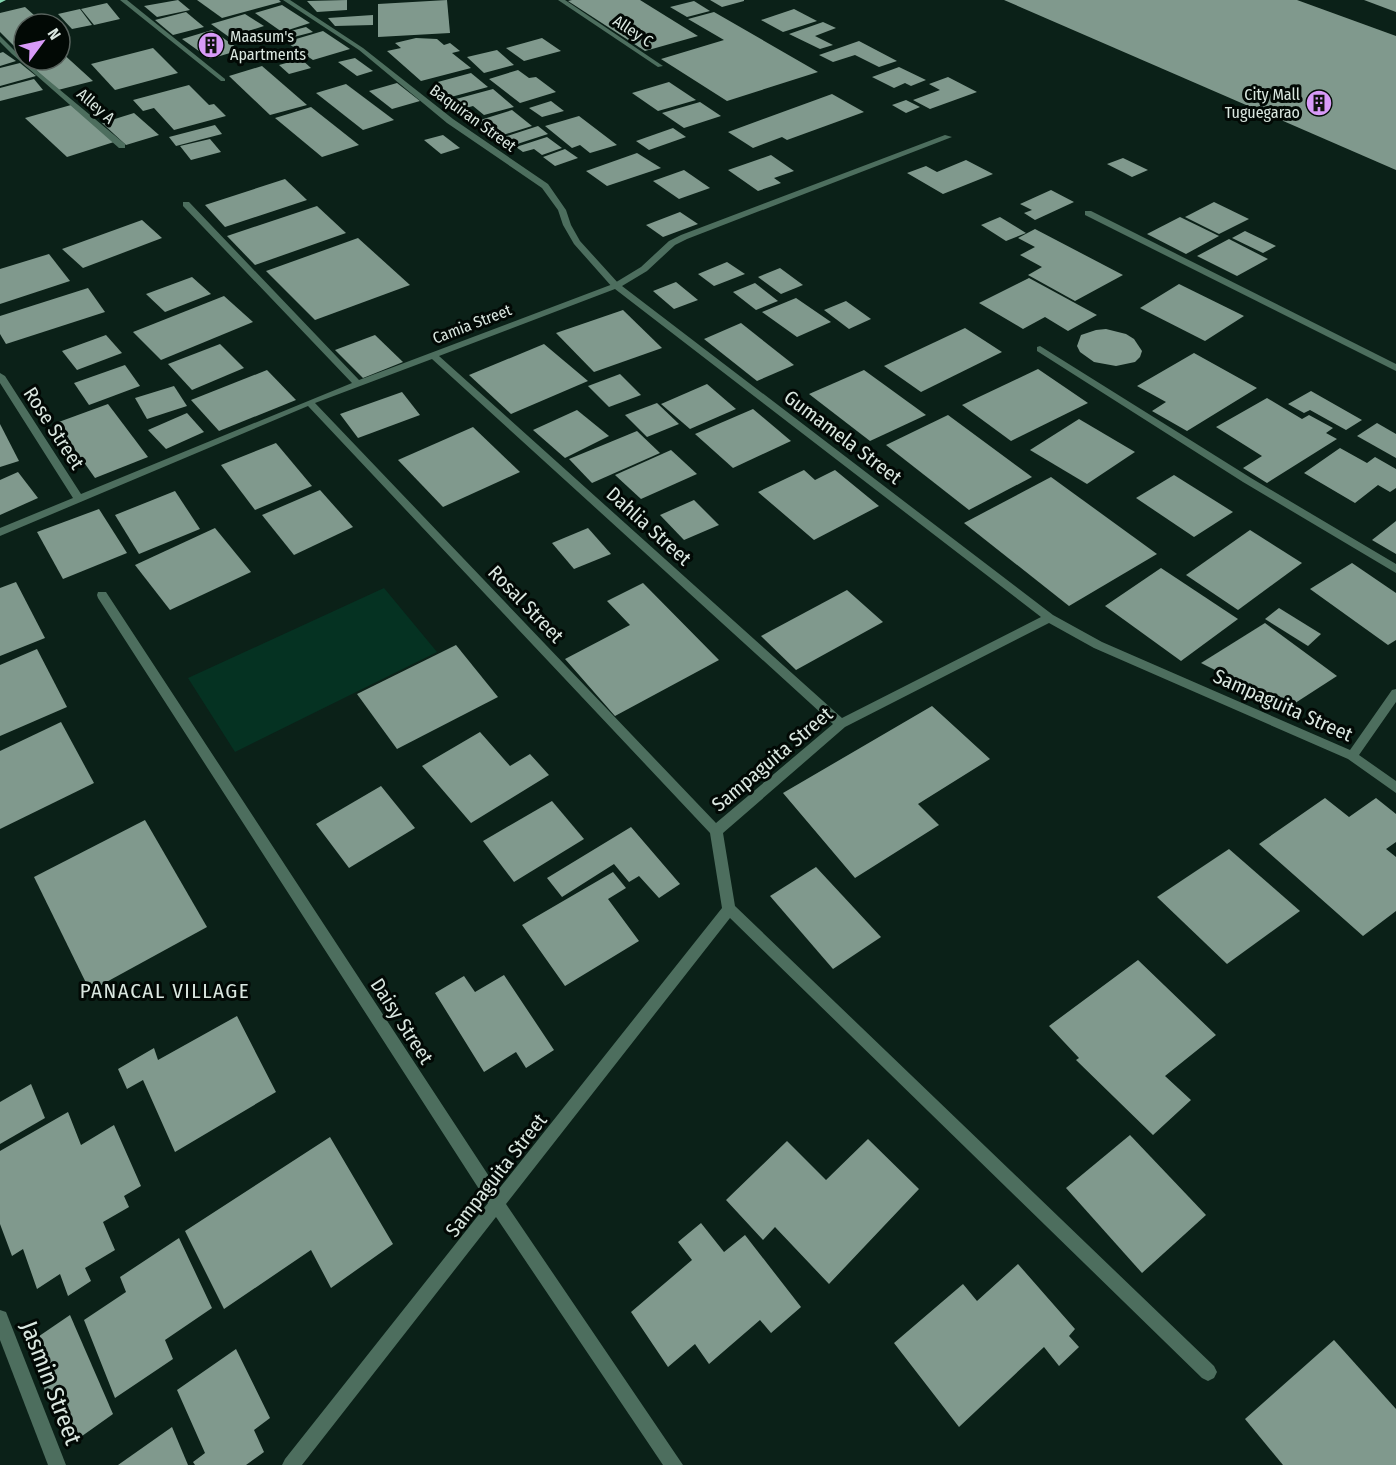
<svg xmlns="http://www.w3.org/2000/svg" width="1396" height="1465" font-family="'Fira Sans Condensed',sans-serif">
  <rect width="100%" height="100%" fill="#0b2118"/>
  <path fill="#053222" d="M384,588l53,64 -202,100 -47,-74z"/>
  <g fill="#80998d">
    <path d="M178,0l12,10 -33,7 -13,-11z"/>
    <path d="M197,0h82l2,2 -59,16z"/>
    <path d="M347,0v10l-30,2 -10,-11z"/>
    <path d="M447,0l3,33 -72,4v-33z"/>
    <path d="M572,0h68l58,36 -53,15 -77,-50z"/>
    <path d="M710,0h34v1l-22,6z"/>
    <path d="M1004,0h293l99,36v134z"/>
    <path d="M1364,0h32v12z"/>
    <path d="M694,1l16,10 -23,6 -17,-10z"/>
    <path d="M107,3l13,16 -26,6 -13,-16z"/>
    <path d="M282,5l28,18 -28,9 -27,-19z"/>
    <path d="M25,7l19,17h-20v28l-3,1 -21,-21v-19z"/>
    <path d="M80,9l12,16 -20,4 -14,-15z"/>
    <path d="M794,9l23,12 -34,11 -22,-12z"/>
    <path d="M186,12l18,15 -31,8 -18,-15z"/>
    <path d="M714,12l104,60 -91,29 -66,-42 63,-19 -36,-21z"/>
    <path d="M245,14l19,12 -35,11 -18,-13z"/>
    <path d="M373,15v10l-38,1 -7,-8z"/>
    <path d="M823,22l13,6 -21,8 18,9 -13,4 -31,-15z"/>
    <path d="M306,27l7,5 -23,6 -7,-5z"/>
    <path d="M212,30l28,20 -30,9 -28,-20z"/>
    <path d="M323,31l27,18 -37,11 -27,-18z"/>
    <path d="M416,38l21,1 7,6 6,-2 10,8 -8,2 19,15 -50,13 -34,-30 14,-3 -6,-5z"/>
    <path d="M542,38l19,13 -37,10 -18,-13z"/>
    <path d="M859,41l38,20 -18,6 -24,-12 -22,7 -14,-7z"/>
    <path d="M60,44l7,5 -7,2 33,30 -35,9 -31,-28 33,-2z"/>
    <path d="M153,48l25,25 -63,17 -24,-26z"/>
    <path d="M497,50l17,15 -30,8 -17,-16z"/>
    <path d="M3,52l13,9 -16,5v-13z"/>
    <path d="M355,58l18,13 -16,5 -19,-14z"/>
    <path d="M301,59l10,9 -22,6 -10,-9z"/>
    <path d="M20,63l16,13 -36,10v-18z"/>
    <path d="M262,66l45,39 -37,10 -41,-39z"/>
    <path d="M899,67l27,13 -15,6 -6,-3 -11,5 -22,-11z"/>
    <path d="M518,70l11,8 7,-1 20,15 -36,11 -31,-24z"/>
    <path d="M471,73l17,14 -37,10 -17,-14z"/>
    <path d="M948,77l29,15 -47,17 -17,-9 27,-10 -11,-6z"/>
    <path d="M34,79l9,11 -43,11v-13z"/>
    <path d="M669,82l27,18 -38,11 -26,-18z"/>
    <path d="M397,83l23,18 -28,8 -23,-18z"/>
    <path d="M346,84l48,36 -31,10 -47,-37z"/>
    <path d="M189,85l20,20 5,-1 12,12 -52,14 -20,-22 -11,3 -10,-11z"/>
    <path d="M493,89l21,18 -30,8 -11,-9 -7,2 -10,-9z"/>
    <path d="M832,94l32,18 -77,28 -5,-3 -29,11 -25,-16z"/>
    <path d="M906,100l14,7 -14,6 -14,-8z"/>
    <path d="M551,101l13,10 -22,6 -13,-9z"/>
    <path d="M700,102l21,14 -37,12 -22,-15z"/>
    <path d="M71,105l43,37 -47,15 -42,-39z"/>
    <path d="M311,107l48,38 -37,12 -47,-39z"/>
    <path d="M512,110l20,16 -29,9 -10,-7 -5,1 -11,-8z"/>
    <path d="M134,113l25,22 -33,10 -24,-22z"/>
    <path d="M579,116l38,29 -27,8 -10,-8 -8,3 -27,-22z"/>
    <path d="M215,125l7,9 -46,12 -7,-9z"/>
    <path d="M538,126l10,8 -37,12 -10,-8z"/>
    <path d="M673,128l13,9 -37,13 -13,-9z"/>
    <path d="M443,135l17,13 -19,6 -17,-14z"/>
    <path d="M547,137l15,11 -20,7 -8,-6 -11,3 -7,-5z"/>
    <path d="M210,139l11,13 -30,8 -11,-14z"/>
    <path d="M565,149l13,9 -23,8 -12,-9z"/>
    <path d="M637,153l24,15 -54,18 -21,-15z"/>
    <path d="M771,155l23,16 -20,7 7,5 -23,8 -30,-21z"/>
    <path d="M1123,158l25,12 -16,7 -25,-13z"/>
    <path d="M966,160l27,14 -50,20 -36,-21 19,-7 11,6z"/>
    <path d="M684,170l26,18 -31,11 -26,-18z"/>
    <path d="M285,179l22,21 -82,27 -20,-22z"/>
    <path d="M1051,190l23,12 -39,18 -11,-7 8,-3 -12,-6z"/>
    <path d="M1214,202l35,17 -30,15 -34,-17z"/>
    <path d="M317,206l29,27 -91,32 -28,-29z"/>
    <path d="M680,212l18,12 -35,13 -17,-12z"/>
    <path d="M1000,217l26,16 -20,8 -25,-16z"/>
    <path d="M1180,217l39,19 -33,18 -39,-20z"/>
    <path d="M142,220l20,18 -79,30 -21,-19z"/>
    <path d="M1035,229l88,46 -48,26 -47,-26 14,-8 -22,-12 15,-8 -17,-9z"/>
    <path d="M1245,231l31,15 -13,7 -31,-15z"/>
    <path d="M358,238l52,47 -95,35 -49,-49z"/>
    <path d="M1229,239l39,20 -31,17 -40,-20z"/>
    <path d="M49,254l21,27 -70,23v-35z"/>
    <path d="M727,262l18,12 -31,12 -16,-12z"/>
    <path d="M780,268l23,17 -22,9 -23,-17z"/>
    <path d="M192,277l19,17 -46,18 -19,-18z"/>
    <path d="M1029,278l68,37 -29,16 -23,-14 -22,12 -44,-26z"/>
    <path d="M676,282l22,18 -24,9 -21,-18z"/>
    <path d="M755,283l23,18 -22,9 -23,-18z"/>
    <path d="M1179,284l65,32 -39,25 -65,-33z"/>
    <path d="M88,288l17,24 -99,32 -6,-10v-18z"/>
    <path d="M224,296l29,26 -92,38 -28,-28z"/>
    <path d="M796,298l35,24 -34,15 -35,-25z"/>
    <path d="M846,301l25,18 -22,10 -25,-19z"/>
    <path d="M623,310l39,38 -68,24 -38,-39z"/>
    <path d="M741,323l53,42 -37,16 -53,-42z"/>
    <path d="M965,328l37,24 -81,40 -37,-26z"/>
    <path d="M1106,329l20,5 8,5 8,12 -2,6 -5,5 -19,4 -22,-4 -14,-10 -3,-6 4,-11 15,-5z"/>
    <path d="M106,335l16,18 -45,17 -15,-19z"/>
    <path d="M375,335l28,27 -40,16 -28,-28z"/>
    <path d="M220,344l24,24 -52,22 -24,-26z"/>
    <path d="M544,344l44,37 -77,33 -42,-39z"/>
    <path d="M1194,353l63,35 -70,43 -35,-20 14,-9 -29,-16z"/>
    <path d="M125,365l15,21 -51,19 -15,-22z"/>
    <path d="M1038,369l50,34 -77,38 -49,-36z"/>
    <path d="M267,370l29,30 -77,31 -28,-31z"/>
    <path d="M864,370l62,45 -56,26 -61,-47z"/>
    <path d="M620,374l21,21 -32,12 -21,-21z"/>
    <path d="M707,384l29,25 -46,20 -29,-25z"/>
    <path d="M174,386l13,20 -40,13 -12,-21z"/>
    <path d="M1311,391l51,29 -16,10 -36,-20 -6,3 -16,-9z"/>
    <path d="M402,392l18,23 -62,23 -18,-24z"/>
    <path d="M1267,398l35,21 7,-4 24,13 -7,5 11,6 -70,44 -24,-15 19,-12 -46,-29z"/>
    <path d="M657,403l22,21 -32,13 -22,-22z"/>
    <path d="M108,404l40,53 -53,21 -39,-55z"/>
    <path d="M753,409l38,32 -58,27 -38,-34z"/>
    <path d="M577,410l32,26 -44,22 -32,-28z"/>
    <path d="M187,413l17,19 -38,17 -18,-19z"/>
    <path d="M948,415l84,62 -63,33 -83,-65z"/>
    <path d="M1079,419l56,33 -48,32 -57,-34z"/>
    <path d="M1377,423l19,11v24l-39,-22z"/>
    <path d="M0,424l19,37 -19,6z"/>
    <path d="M473,427l47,45 -77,35 -45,-47z"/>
    <path d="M637,431l23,22 -68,30 -23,-24z"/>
    <path d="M276,443l36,43 -57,24 -34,-45z"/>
    <path d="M1340,448l27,15 8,-6 21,12v19l-6,4 -12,-7 -23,18 -51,-30z"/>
    <path d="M671,450l26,24 -56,25 -26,-24z"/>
    <path d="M804,470l11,10 20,-10 44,36 -65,34 -56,-48z"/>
    <path d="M18,472l20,26 -38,17v-35z"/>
    <path d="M1174,475l59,37 -39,25 -58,-39z"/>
    <path d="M1051,477l106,77 -88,52 -105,-83z"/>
    <path d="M320,490l33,37 -59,28 -32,-40z"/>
    <path d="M175,491l25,38 -61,25 -24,-39z"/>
    <path d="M694,500l25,25 -35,15 -24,-25z"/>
    <path d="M99,509l28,44 -64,26 -26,-47z"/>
    <path d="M1396,521v33l-24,-14z"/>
    <path d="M215,528l36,44 -81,38 -35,-45z"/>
    <path d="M588,528l23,26 -37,15 -22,-26z"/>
    <path d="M1250,530l52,33 -64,47 -52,-35z"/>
    <path d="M1352,563l44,30v47l-8,5 -78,-56z"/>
    <path d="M1161,568l77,51 -57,42 -76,-55z"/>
    <path d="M16,582l29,56 -45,18v-68z"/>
    <path d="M643,583l76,77 -104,56 -50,-57 65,-34 -23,-24z"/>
    <path d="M847,590l36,32 -87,48 -35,-34z"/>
    <path d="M1279,608l42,26 -13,12 -43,-27z"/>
    <path d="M1265,623l72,53 -48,31 -88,-44z"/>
    <path d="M456,645l42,52 -101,52 -40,-55z"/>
    <path d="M37,649l30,58 -67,29v-71z"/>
    <path d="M932,706l58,53 -72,45 21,21 -84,53 -72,-85z"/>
    <path d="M61,722l33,61 -94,46v-78z"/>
    <path d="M480,732l30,34 20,-12 19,21 -78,48 -49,-57z"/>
    <path d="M381,786l34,42 -66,40 -33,-44z"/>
    <path d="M1325,798l24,19 27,-19 20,16v28l-10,7 10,8v54l-33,25 -104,-92z"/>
    <path d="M552,801l32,38 -70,43 -31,-41z"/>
    <path d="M145,820l62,107 -117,64 -56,-114z"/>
    <path d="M631,827l49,57 -21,14 -20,-22 -10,6 -15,-18 -52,33 -15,-19z"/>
    <path d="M1229,849l71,62 -73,53 -70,-67z"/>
    <path d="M816,867l65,70 -48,32 -63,-73z"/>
    <path d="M613,872l13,16 -18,11 31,42 -74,45 -43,-61z"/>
    <path d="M1138,960l78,75 -51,41 26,24 -38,35 -77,-75 3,-2 -30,-32z"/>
    <path d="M504,975l50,75 -28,18 -10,-16 -32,20 -49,-79 29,-17 11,16z"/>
    <path d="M237,1016l39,76 -101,60 -32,-72 -16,9 -9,-20 36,-21 4,12z"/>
    <path d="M31,1084l14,34 -45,26v-42z"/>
    <path d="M68,1112l13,33 33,-20 27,61 -17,10 5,11 -26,15 12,28 -30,18 6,13 -23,15 -8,-22 -23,15 -14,-40 -11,7 -12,-32v-73z"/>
    <path d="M1130,1135l76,80 -64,58 -76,-85z"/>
    <path d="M330,1137l63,107 -62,44 -20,-38 -87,59 -39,-78z"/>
    <path d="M868,1139l51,50 -90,95 -54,-57 -12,13 -37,-40 61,-59 39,39z"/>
    <path d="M701,1223l23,29 21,-17 56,72 -30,26 -11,-13 -51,44 -14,-20 -27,23 -37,-55 61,-52 -14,-18z"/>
    <path d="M179,1238l33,70 -47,32 8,19 -58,39 -31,-78 42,-28 -6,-15z"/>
    <path d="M1018,1264l57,65 -6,7 10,11 -20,19 -15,-19 -85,80 -65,-84 69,-59 14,17z"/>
    <path d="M70,1315l43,99 -45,32 -42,-101z"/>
    <path d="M1334,1340l62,69v56h-113l-38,-46z"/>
    <path d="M236,1349l34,69 -16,12 10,22 -18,13h-51l-2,-3 12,-9 -28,-63z"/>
    <path d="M172,1427l16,38h-70z"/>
  </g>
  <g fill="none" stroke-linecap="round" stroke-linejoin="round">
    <g fill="#4d6e5e" fill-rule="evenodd">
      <path d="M120,0h7l98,79v2h-4z"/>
      <path d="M283,0h7l73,48 90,71 95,65 18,26 5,15 9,16 39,43v4h-6l-39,-44 -11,-19 -5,-15 -16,-22 -95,-65 -88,-73z"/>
      <path d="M558,0h7l98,66 -5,1z"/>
      <path d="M0,36l24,24 101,84v4h-6l-107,-94 -12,-12z"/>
    </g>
    <g fill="#4d6e5e" fill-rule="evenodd">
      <path d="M945,135l7,2 -265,102 -12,6 -28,26 -25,15 431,329 49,27 248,108 42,-60 4,-1v13l-37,53 37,26v12l-48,-34 -254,-111 -45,-25 -204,104 -122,106 12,73 479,460 3,6 -3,6 -6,3 -6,-3 -472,-460 -224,286 177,261h-20l-167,-248 -194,248h-20l3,-6 203,-256 -390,-605 -1,-3 1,-3h8l392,598 224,-282 -12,-75 -402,-427 -308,130v-8l73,-30 -73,-115v-10l5,3 76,118 271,-111 -169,-177v-4h6l170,178 254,-96 28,-17 28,-26 12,-6zM615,289l426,328 -199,101 -403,-362zM432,359l401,365 -117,99 -401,-420z"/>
      <path d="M1085,211h6l305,153v7l-311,-156z"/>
      <path d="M1040,346l211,132 145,86v9l-153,-91 -206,-131v-4z"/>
      <path d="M0,1310l6,2 60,153h-18l-48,-125z"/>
    </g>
    <path fill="#83d4ae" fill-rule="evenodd" d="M0,0h6l-6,3z"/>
  </g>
  <defs>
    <symbol id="building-disc" viewBox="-11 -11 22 22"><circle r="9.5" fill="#d89af8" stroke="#020905"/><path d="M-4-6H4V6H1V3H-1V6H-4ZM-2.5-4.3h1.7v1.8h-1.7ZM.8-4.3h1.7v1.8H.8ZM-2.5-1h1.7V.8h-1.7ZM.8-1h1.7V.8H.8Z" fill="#111"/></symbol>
  </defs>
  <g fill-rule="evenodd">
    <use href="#building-disc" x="196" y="30" width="30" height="30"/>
    <use href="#building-disc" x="1304" y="88" width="30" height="30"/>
  </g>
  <g text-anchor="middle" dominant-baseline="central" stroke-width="6" stroke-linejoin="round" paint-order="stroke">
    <g font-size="16" fill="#dae7e0" stroke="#020905">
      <text transform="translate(633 31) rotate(33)">Alley C</text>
      <text transform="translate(96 106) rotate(41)">Alley A</text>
      <text transform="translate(473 118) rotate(36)">Baquiran Street</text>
      <text transform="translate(472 324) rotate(-21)">Camia Street</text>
    </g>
    <g font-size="16" fill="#dae7e0" stroke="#020905" text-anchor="start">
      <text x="230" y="36">Maasum's<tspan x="230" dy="18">Apartments</tspan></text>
      <text x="1300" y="94" text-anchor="end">City Mall<tspan x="1300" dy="18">Tuguegarao</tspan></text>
    </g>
    <g font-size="20" fill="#dae7e0" stroke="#020905">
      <text transform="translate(54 428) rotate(57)">Rose Street</text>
      <text transform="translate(843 437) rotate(37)">Gumamela Street</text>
      <text transform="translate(649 526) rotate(42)">Dahlia Street</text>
      <text transform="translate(526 604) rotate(46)">Rosal Street</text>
      <text transform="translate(1283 705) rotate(24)">Sampaguita Street</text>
      <text transform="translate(772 759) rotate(-40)">Sampaguita Street</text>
      <text transform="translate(402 1021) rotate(57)">Daisy Street</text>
      <text transform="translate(496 1175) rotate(-52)">Sampaguita Street</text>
    </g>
    <g font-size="21" letter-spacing="1.5" fill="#dae7e0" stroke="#020905">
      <text x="165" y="991">PANACAL VILLAGE</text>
    </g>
    <g font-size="24" fill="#dae7e0" stroke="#020905">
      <text transform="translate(51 1383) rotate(69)">Jasmin Street</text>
    </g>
  </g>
  <g transform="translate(42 42) rotate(57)"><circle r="28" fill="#020905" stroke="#58625d" stroke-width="1.5"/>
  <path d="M0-4.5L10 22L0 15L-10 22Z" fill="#d89af8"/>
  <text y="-9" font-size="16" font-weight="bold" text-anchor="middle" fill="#dae7e0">N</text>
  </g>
</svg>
